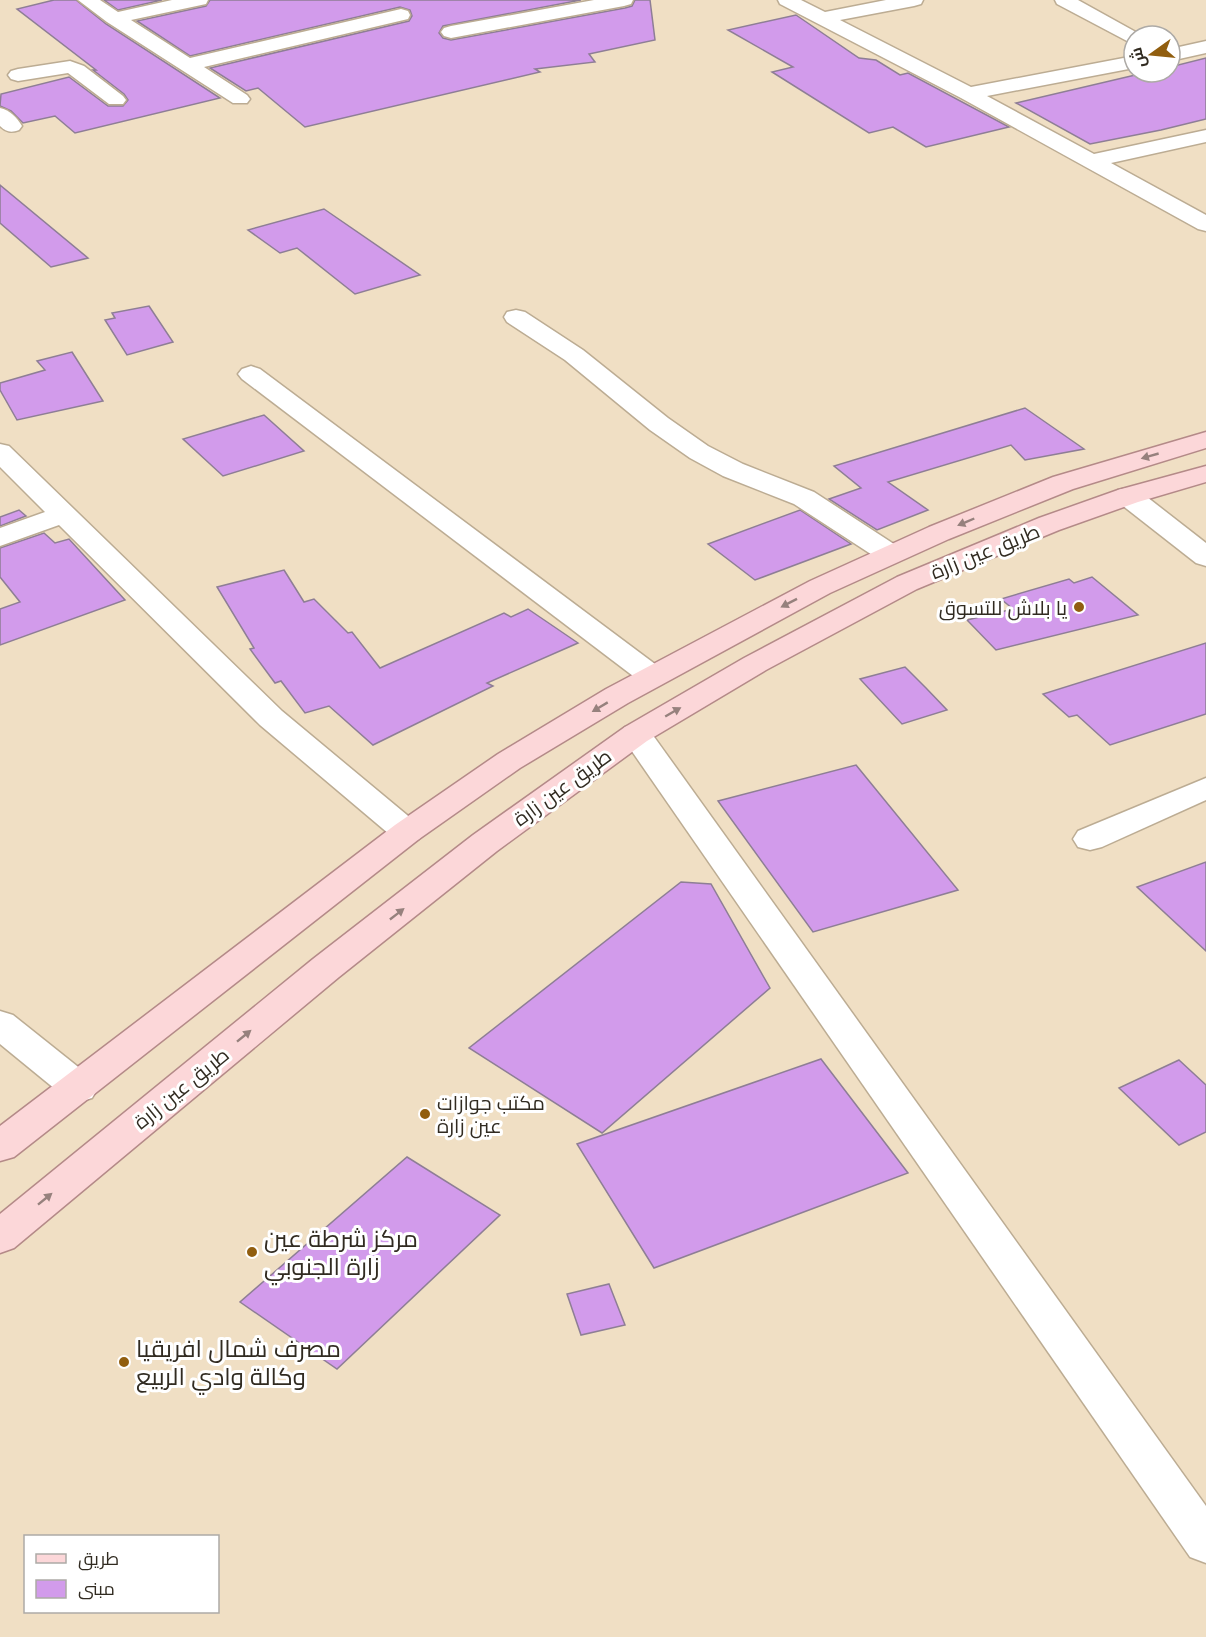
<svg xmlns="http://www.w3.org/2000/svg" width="1206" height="1637" font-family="Lora,Cairo,serif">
  <rect width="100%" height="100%" fill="#f0dfc4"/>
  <g fill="#d29beb" stroke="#8e7e95" stroke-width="1.5">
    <path d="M54,0h22l30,24 114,74 -145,35 -20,-17 -32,7 -12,-12 -11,-5 1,-12 68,-17 39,29h15l5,-6 -4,-6 -31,-24h3l-79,-61z"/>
    <path d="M104,0h58l-44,10z"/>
    <path d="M210,0h371l-138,26 -4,7 4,5 8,2 174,-32 7,-2 3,-6h15l5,40 -66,14 6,8 -60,7 5,3 -235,55 -47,-39 -12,3 -36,-23 199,-47 3,-5 -2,-6 -10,-3 -210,49 -53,-35 69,-15z"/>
    <path d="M796,15l63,43 17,2 24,15 8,-2 101,54 -83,20 -33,-20 -24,6 -97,-61 21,-5 -65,-37z"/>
    <path d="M1206,58v61l-45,11 -71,14 -74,-41 132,-31h22v-5z"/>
    <path d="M0,185l88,73 -37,9 -51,-44z"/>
    <path d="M324,209l96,66 -65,19 -58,-46 -17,5 -32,-23z"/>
    <path d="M149,306l24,36 -46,13 -22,-35 10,-2 -3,-5z"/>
    <path d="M72,352l31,49 -86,19 -17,-30v-7l45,-13 -8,-9z"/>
    <path d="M1025,408l59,41 -59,11 -14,-15 -123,37 40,28 -51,20 -48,-31 32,-11 -27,-22z"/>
    <path d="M264,415l40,36 -81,25 -40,-37z"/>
    <path d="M19,510l7,6 -26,10v-9z"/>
    <path d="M800,510l51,34 -96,36 -47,-36z"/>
    <path d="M44,533l11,10 14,-4 56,61 -125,45v-36l20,-7 -20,-25v-29z"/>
    <path d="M284,570l20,32 10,-3 34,34 4,-1 28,36 124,-55 7,4 17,-8 50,34 -91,40 6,3 -120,59 -44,-39 -24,7 -24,-32 -6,2 -25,-34 4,-1 -37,-61z"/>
    <path d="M1092,577l46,38 -142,35 -29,-30 46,-11 -12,-10 68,-20 5,4z"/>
    <path d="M1206,643v71l-96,31 -33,-30 -8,2 -26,-23z"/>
    <path d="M905,667l21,21 21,22 -45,14 -42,-45z"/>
    <path d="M856,765l102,125 -145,42 -95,-131z"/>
    <path d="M1206,862v89l-69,-64z"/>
    <path d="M681,882l30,2 59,104 -168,145 -133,-85z"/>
    <path d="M821,1059l87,114 -254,95 -77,-124z"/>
    <path d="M1179,1060l27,25v47l-27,13 -60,-57z"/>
    <path d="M407,1157l93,58 -163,154 -97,-67z"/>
    <path d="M609,1284l16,41 -44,10 -14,-41z"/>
  </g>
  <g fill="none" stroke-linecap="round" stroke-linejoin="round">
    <defs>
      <g id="minor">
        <path d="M78,0h22l18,12 54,-12h36l-2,4 -75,16 59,38 211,-49 7,2 2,4 -2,4 -204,48 43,28 3,4 -3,4h-14l-126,-81z"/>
        <path d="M594,0h39l-2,4 -7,2 -173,32 -7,-2 -3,-4 3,-4 7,-2z"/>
        <path d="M778,0h23l24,12 61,-12h37l-2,4 -7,2 -74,14 131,67 163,-31v12l-147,28 107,58 112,-24v12l-95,21 95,52v16l-8,-2 -237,-131 -181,-94z"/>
        <path d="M1055,0h23l65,36h-9v7l-7,-2 -70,-37z"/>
        <path d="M1206,41v12l-36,8v-12z"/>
        <path d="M70,61l14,5 39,30 3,4 -3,4h-14l-41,-31 -50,8 -7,-2 -3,-4 3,-4 7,-2z"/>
        <path d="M0,108c10,2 17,10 22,18l-3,4c-8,3 -13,2 -19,-4z"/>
        <path d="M516,310l9,2 58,38 85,68 40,28 35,18 71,28 86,56 4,6 -4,6 -10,3 -10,-3 -86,-56 -71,-28 -33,-18 -40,-28 -85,-70 -58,-38 -3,-5 3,-5z"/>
        <path d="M251,366l9,3 403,301 4,6 -4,6 -11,3 -11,-3 -399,-303 -4,-5 4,-5z"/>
        <path d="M0,444l9,2 273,265 137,114 5,7 -5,7 -12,4 -12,-4 -135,-114 -201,-200 -59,21v-18l45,-16 -45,-45z"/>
        <path d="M1128,488l10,2 68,53v23l-10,-3 -78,-61 -4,-6 4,-6z"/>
        <path d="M636,725l11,2 559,779v57l-16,-6 -570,-823 5,-7z"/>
        <path d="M1206,778v22l-104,47 -12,3 -12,-3 -5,-8 5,-8z"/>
        <path d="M0,1011l13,4 79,63 6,10 -6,10 -13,4 -13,-4 -66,-54z"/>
      </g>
      <g id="major">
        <path d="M1206,432v16l-133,41 -124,50 -119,54 -202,110 -108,65 -101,71 -405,318 -14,4v-35l395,-301 103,-71 108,-65 204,-108 119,-54 124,-50z"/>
        <path d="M1206,466v16l-68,20 -79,28 -142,59 -151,81 -119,71 -150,110 -158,126 -325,271 -14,5v-39l313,-255 160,-124 152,-108 119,-69 153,-81 142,-59 79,-28z"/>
      </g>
    </defs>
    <use href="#minor" stroke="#bcac93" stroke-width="3"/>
    <use href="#major" stroke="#b48a88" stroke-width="3"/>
    <use href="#minor" fill="#fff" fill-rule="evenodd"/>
    <use href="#major" fill="#fcd7d9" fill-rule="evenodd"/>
  </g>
  <defs><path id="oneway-solid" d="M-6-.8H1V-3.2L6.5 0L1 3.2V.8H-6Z" transform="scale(1.5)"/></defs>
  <g fill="#96817d">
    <use href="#oneway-solid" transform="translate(1150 456) rotate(164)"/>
    <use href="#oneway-solid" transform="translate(966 522) rotate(157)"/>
    <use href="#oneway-solid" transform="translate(789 603) rotate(153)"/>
    <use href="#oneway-solid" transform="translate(600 707) rotate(149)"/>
    <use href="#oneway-solid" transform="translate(673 712) rotate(-30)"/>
    <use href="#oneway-solid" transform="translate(397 914) rotate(-38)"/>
    <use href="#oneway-solid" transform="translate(244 1036) rotate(-39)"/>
    <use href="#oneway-solid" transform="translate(45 1199) rotate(-39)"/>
  </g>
  <g fill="#915e0f" stroke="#fff" stroke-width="2">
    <circle cx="1079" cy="607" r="6"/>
    <circle cx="425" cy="1114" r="6"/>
    <circle cx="252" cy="1252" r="6"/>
    <circle cx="124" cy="1362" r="6"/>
  </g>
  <g text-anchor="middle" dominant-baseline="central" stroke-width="6" stroke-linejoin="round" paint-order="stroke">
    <g font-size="20" fill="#312b21" stroke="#fff">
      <text transform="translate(985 551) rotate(-22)">طريق عين زارة</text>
      <text transform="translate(562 787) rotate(-36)">طريق عين زارة</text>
      <text transform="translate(181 1088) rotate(-39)">طريق عين زارة</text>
    </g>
    <g font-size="20" fill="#312b21" stroke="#fff" text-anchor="end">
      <text x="1067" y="607">يا بلاش للتسوق</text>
      <text x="437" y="1102" text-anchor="start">مكتب جوازات<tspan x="437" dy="23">عين زارة</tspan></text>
    </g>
    <g font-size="24" fill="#312b21" stroke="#fff" text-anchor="start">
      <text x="264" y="1238">مركز شرطة عين<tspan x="264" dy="28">زارة الجنوبي</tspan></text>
      <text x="136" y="1348">مصرف شمال افريقيا<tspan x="136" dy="28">وكالة وادي الربيع</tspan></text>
    </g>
  </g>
  <rect x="24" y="1535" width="195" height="78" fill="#ffffff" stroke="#adaaa6" stroke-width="1.5"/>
  <rect x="36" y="1554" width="30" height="9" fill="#fcd7d9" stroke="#adaaa6" stroke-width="1.5"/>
  <text x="78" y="1565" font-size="18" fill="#312b21">طريق</text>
  <rect x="36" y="1580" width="30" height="18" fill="#d29beb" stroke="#adaaa6" stroke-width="1.5"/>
  <text x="78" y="1595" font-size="18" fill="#312b21">مبنى</text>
  <g transform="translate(1152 54) rotate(255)"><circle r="28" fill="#ffffff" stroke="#adaaa6" stroke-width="1.5"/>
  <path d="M0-4.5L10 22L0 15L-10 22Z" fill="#915e0f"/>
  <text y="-9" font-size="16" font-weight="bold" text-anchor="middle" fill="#312b21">ش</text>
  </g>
</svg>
